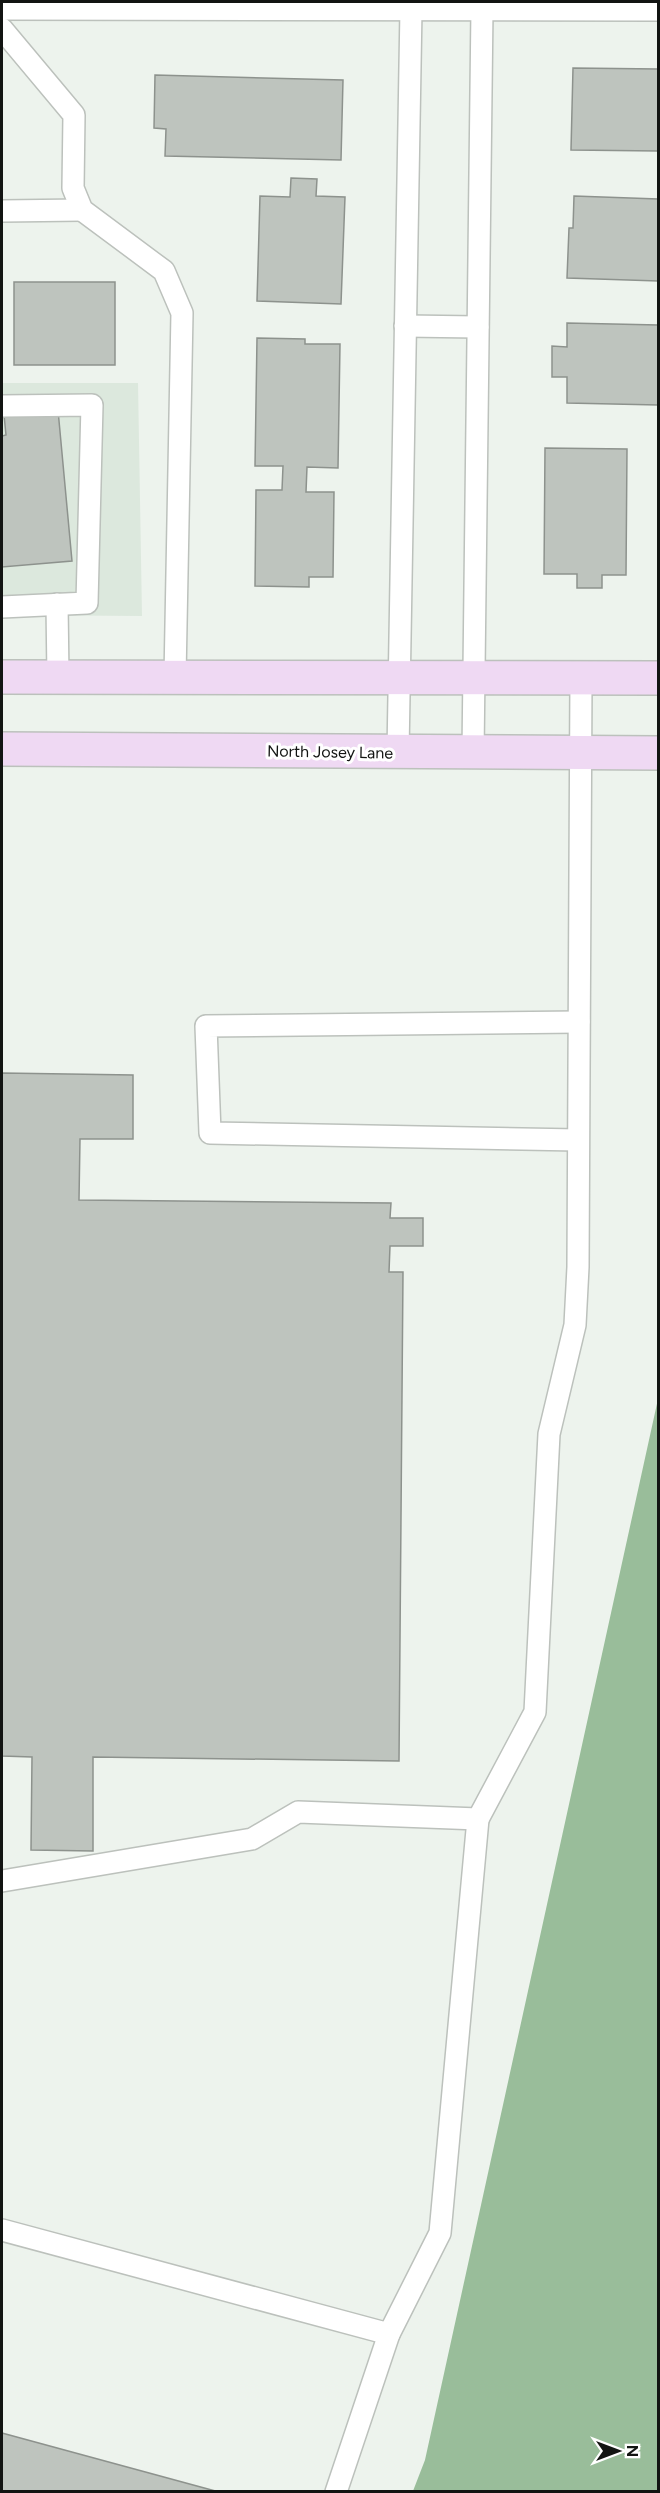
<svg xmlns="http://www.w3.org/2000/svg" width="660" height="2493" font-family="Figtree,sans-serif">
  <rect width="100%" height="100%" fill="#edf3ed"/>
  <path fill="#dce8dd" d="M2,383h136l4,233 -140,-1z"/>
  <path fill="#99bd9a" d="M658,1399v1092h-245l12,-31z"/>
  <g fill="#bec4be" stroke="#8d928d" stroke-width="1.5">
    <path d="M573,68l85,1v82l-87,-1z"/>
    <path d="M155,75l188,5 -2,80 -176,-4 1,-27 -12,-1z"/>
    <path d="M291,178l26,1 -1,17 29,1 -4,107 -84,-3 3,-105 30,1z"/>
    <path d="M574,196l84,3v82l-91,-3 2,-50h4z"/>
    <rect x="14" y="282" width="101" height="83"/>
    <path d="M567,323l91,2v80l-91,-2v-26h-15v-31l15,1z"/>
    <path d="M257,338l48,1v5h35l-2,124 -31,-1 -1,25h28l-1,85h-24v10l-54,-1 1,-96h26l1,-24h-28z"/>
    <path d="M58,410l14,151 -70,6v-131l4,-1 -2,-20z"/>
    <path d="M545,448l82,1 -1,126h-24v13h-25v-14h-33z"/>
    <path d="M2,1073l131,2v64h-53l-1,61 312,3 -1,15h33v28h-33l-1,26h14l-4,489 -306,-4v94l-62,-1 1,-93 -30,-1z"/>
    <path d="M2,2433l217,59h-217z"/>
  </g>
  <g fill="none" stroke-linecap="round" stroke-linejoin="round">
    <defs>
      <g id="lane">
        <path d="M2,9l656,1"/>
        <path d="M2,29l72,86 -1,73 9,22 82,61 18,42 -7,364"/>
        <path d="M2,211l80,-1"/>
        <path d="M405,326l73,1"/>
        <path d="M2,406l90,-1 -5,198 -85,4"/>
        <path d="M57,604l1,73"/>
        <path d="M398,752l13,-743"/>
        <path d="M473,753l9,-744"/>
        <path d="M578,1140l-368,-7 -4,-107 373,-4"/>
        <path d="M2,1881l250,-42 46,-27 180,7 57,-107 14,-278 26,-109 3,-58 3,-589"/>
        <path d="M2,2230l387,104 51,-101 38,-414"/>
        <path d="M336,2492l53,-158"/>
      </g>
      <g id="secondary">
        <path d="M2,677l656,1"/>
        <path d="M2,749l656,4"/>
      </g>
    </defs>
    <use href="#lane" stroke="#bcc1bc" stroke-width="24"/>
    <use href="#secondary" stroke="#bcc1bc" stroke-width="36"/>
    <use href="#lane" stroke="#fff" stroke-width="21"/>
    <use href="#secondary" stroke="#efd9f3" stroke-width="33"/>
  </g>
  <g text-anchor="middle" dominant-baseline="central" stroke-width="6" stroke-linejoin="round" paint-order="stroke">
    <g font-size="16" fill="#121412" stroke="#fff">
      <text transform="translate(330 752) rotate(1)">North Josey Lane</text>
    </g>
  </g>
  <rect width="660" height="2493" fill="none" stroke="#121412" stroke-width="6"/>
  <g transform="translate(618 2451) rotate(90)" stroke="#ffffff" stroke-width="4.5" paint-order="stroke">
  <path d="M0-4.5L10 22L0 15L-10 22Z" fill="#121412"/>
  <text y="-9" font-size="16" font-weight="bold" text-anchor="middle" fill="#121412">N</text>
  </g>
</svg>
